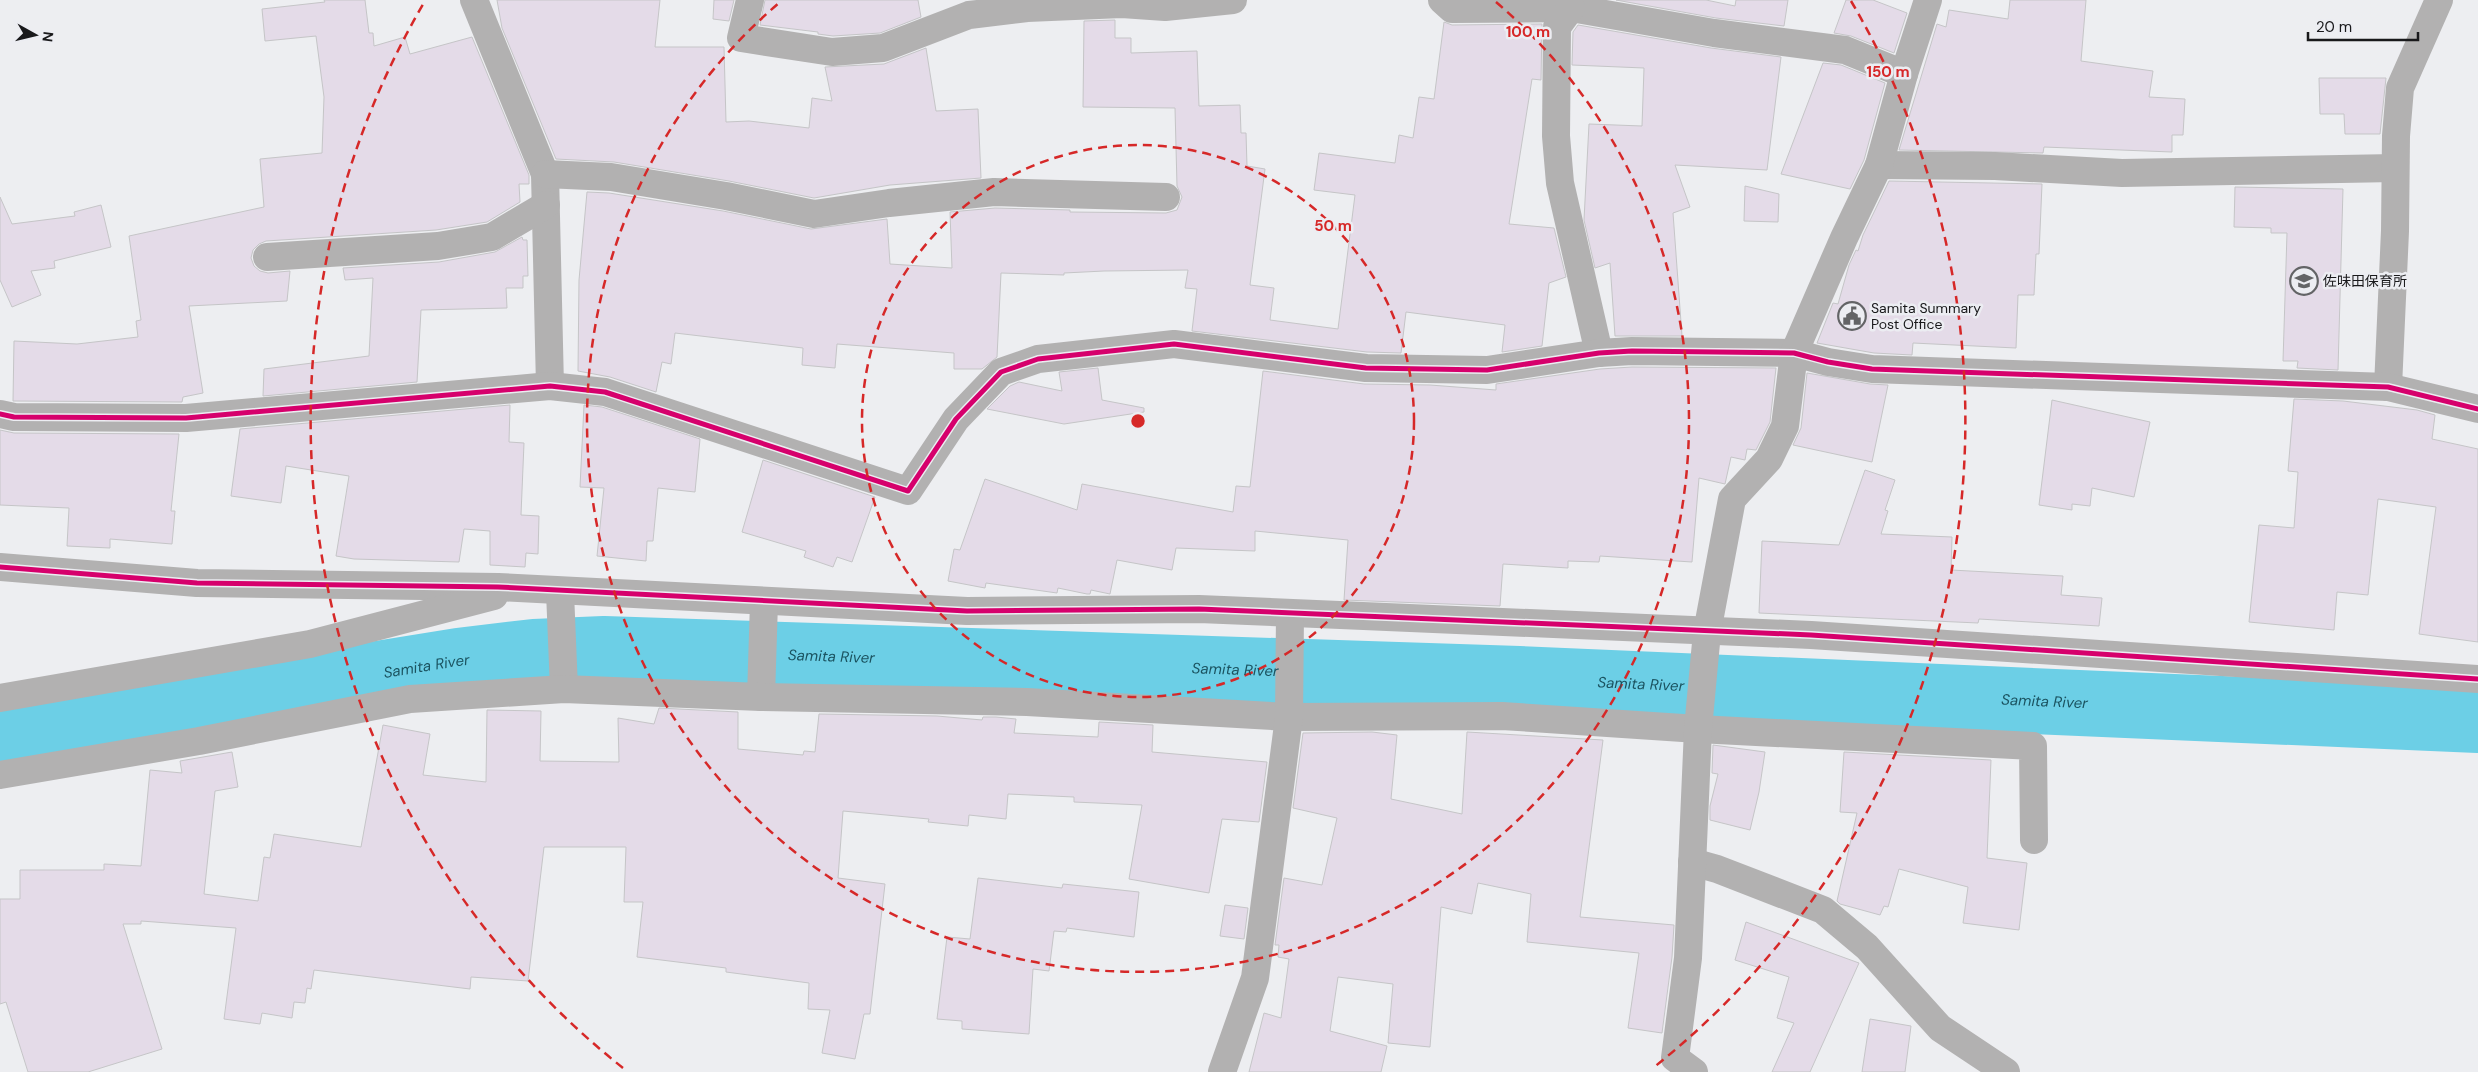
<svg xmlns="http://www.w3.org/2000/svg" width="2478" height="1072" font-family="'DM Sans','Noto Sans JP',sans-serif">
  <rect width="100%" height="100%" fill="#edeef1"/>
  <g fill="none" stroke-linecap="round" stroke-linejoin="round">
    <path stroke="#6ccfe6" stroke-width="66" id="s1" d="M0,735l458,-74 76,-9 70,-3 915,30 959,41"/>
  </g>
  <g fill="#e4dbe8" stroke="#c5c5c7">
    <path d="M324,0h41l4,33h4l1,13 31,-9 5,17 62,-17 57,138v9h-10l1,18 -33,20 -51,8 -170,11 -7,3 -6,6 -2,8 3,8 6,5 8,2 22,-2 -3,30 -98,5 14,87 -20,4 -1,5 -169,-1 1,-60 63,3 61,-7 -2,-16 5,-1 -12,-84 135,-29 -4,-48 62,-6 2,-56 -8,-61 -51,5 -3,-32 63,-7z"/>
    <path d="M497,0h163l-5,47h69l2,75 23,-1 60,7 3,-30 20,3 -7,-34 59,-3 42,-16 10,63 42,-2 3,69 -91,7 -76,13 -85,-17 -115,-19 -58,-3 -54,-131z"/>
    <path d="M714,0h20l-5,21 -16,-2z"/>
    <path d="M765,0h153l3,17 -41,16 -47,3 -15,-2v-2l-58,-7z"/>
    <path d="M1616,0h90l29,6 1,-6h52l-4,26 -68,-8z"/>
    <path d="M1846,0h27l34,13 -13,40 -43,-17 -17,-3z"/>
    <path d="M2010,0h76l-5,61 72,10 -4,26 36,2 -2,36h-11v17l-128,-5 -1,6 -144,-3 38,-126 9,3 3,-17 59,9z"/>
    <path d="M1115,20v18h16v15l66,-2 2,55 41,-1 1,28h5l1,33 18,3 -15,116 24,3 -4,32 68,9 17,-134 -41,-5 5,-37 76,10 4,-28 14,3 6,-41 15,2 10,-77 8,3 90,-1 -1,56 -9,-1 -23,145 45,4 12,49 -17,6 -7,63 -40,6 3,-27 -99,-13 -5,41 -34,-1 -175,-21 5,-42 -12,-1 3,-18 -84,1 -40,2v2l-63,-2 -4,84 -15,12h-28v-16l-117,-9 -2,24 -33,-3 1,-17 -128,-15 -4,31 -9,-2 -6,30 -46,-15 -32,-6 1,-91 8,-88 22,1 114,18 88,18 76,-10 3,45 62,4 -2,-56 45,-4 75,2v2l96,1 11,-3 5,-13 -5,-11 -2,-78 -92,-1 1,-86z"/>
    <path d="M1578,25l133,23 70,9 -14,113 -92,-5 15,42 -17,6 9,123h-67l-5,-73 -15,5 -11,-48 5,-96 53,2 2,-58 -72,-3 1,-33z"/>
    <path d="M1823,63l18,2 44,18 -21,77 -14,29 -69,-15z"/>
    <path d="M2319,78h67l-6,56h-35l-1,-20h-24z"/>
    <path d="M1889,181l153,3 -3,70h-3l-2,41h-16l-2,53 -103,-5 -1,12 -38,-2 -57,-10 16,-40 5,1 11,-39 7,-15 2,1 5,-16z"/>
    <path d="M1745,186l34,8 -1,28 -34,-1z"/>
    <path d="M2235,187l108,2 -5,181 -41,-2 1,-7h-15l4,-128h-16v-5l-37,-1z"/>
    <path d="M0,197l12,27 63,-8 -1,-4 27,-7 10,42 -57,14 1,7 -24,3 10,24 -29,12 -12,-27z"/>
    <path d="M522,237l1,3h4l1,36h-5v12h-17l1,20 -86,2 -4,72 -154,14 1,-27 105,-13 4,-78 -28,2 -2,-12 96,-6 56,-10z"/>
    <path d="M1632,367l144,1 -6,54 -14,28 -9,-1 -2,11 -14,-3 -6,27 -26,-6 -7,84 -92,-6 -1,6 -31,-1v7l-65,-4 -3,42 -156,-6 4,-60 -93,-9v20l-79,-3 -4,22 -55,-10 -7,34 -19,-4 -1,4h-3l-29,-6 -1,5 -71,-10 -1,5 -37,-7 6,-32 6,1 25,-71 92,31 5,-26 151,28 3,-26 14,1 13,-116 101,13 66,1 66,5v-6l104,-15z"/>
    <path d="M1098,368l4,32 42,8v4l-80,12 -77,-15 23,-23 9,-4 43,9 -3,-19z"/>
    <path d="M1807,373l63,11 18,1 -16,77 -79,-17 8,-17z"/>
    <path d="M2294,399l49,2 74,9 18,5 -3,24 46,10v193l-59,-8 17,-127 -58,-8 -10,96 -31,-3 -3,38 -85,-8 10,-97 35,3 4,-56 -10,-1z"/>
    <path d="M2052,400l98,22 -16,75 -42,-9 -2,18 -18,-2v6l-33,-5z"/>
    <path d="M510,405l-1,37 15,1 -3,72 18,1 -1,38 -12,-1 -1,14 -35,-2v-34l-26,-2 -5,33 -105,-3 -18,-3 13,-80 -63,-10 -5,37 -50,-7 9,-67z"/>
    <path d="M584,405l18,2 98,32 -5,53 -37,-4 -5,53h-6l-1,20 -49,-5 7,-68 -24,-1z"/>
    <path d="M0,430l14,3 165,1 -8,77h4l-3,33 -62,-5v9l-43,-2 2,-38 -69,-3z"/>
    <path d="M763,460l112,37 -23,65 -15,-5 -4,10 -29,-10 2,-6 -64,-19z"/>
    <path d="M1865,470l30,10 -10,30 3,1 -7,23 71,3 -1,33 112,6 -2,19 41,3 -3,28 -120,-7 -1,4 -219,-10 3,-72 77,4z"/>
    <path d="M659,708l79,4v37l65,6 1,-4 11,1 4,-38 118,2 45,4 1,-3h13l20,2 -2,14 84,4 1,-15 54,3 -1,27 115,10 -8,60 -37,-3 -13,74 -80,-14 13,-74 -68,-3v-5l-66,-3 -2,25 -37,-4 -1,11 -40,-4 1,-3 -86,-8 -5,67 47,6 -15,130h-6l-9,45 -33,-6 8,-43 -22,-1 1,-26 -83,-11v-4l-89,-11 6,-55h-19l2,-55h-82l-16,134 -57,-4 -1,12 -156,-19 -3,19 -4,-1 -2,15 -11,-1 -2,16 -30,-5 -2,11 -36,-5 12,-91 -95,-7v3h-18l39,125 -74,23h-60l-22,-70 -6,2v-105h20v-29h84v-6l37,2 9,-96 32,3 -2,-12 52,-9 6,35 -23,4 -11,103 54,7 6,-44 6,1 4,-24 87,13 22,-122 47,9 -7,41 63,7 1,-72 54,1 -1,50 79,1 -1,-44 36,6z"/>
    <path d="M1372,732l25,3 -6,64 71,15 5,-82 136,8 -23,177 94,8 -2,32 -10,76 -34,-5 11,-75 -112,-11 4,-48 -53,-11 -6,31 -31,-7 -11,140 -42,-4 5,-59 -55,-7 -8,54 57,15 -6,26h-132l15,-59 17,5 8,-59 -11,-2 1,-12h-4l9,-67 38,7 15,-67 -44,-10 10,-75z"/>
    <path d="M1713,745l52,7 -6,40 -9,38 -40,-10v-14l8,-32 -6,-1z"/>
    <path d="M1844,752l147,8 -4,98 40,5 -8,67 -56,-7 5,-36 -69,-18 -11,38 -4,-1 -4,9 -40,-11 -3,-3 20,-88 -17,-1z"/>
    <path d="M978,878l84,10 1,-4 76,8 -5,45 -67,-9 -1,4 -12,-1 -5,40 -16,-2 -4,65 -67,-5v-8l-25,-2 10,-82 23,2z"/>
    <path d="M1225,905l23,3 -4,31 -24,-3z"/>
    <path d="M1746,922l113,41 -49,109h-38l22,-49 -17,-5 12,-41 -54,-17z"/>
    <path d="M1870,1019l41,7 -6,46h-43z"/>
  </g>
  <g fill="none" stroke-linecap="round" stroke-linejoin="round">
    <g stroke="#b2b1b1" stroke-width="28">
      <path d="M474,0l71,174 5,212"/>
      <path d="M750,0l-9,38 91,14 51,-4 86,-33 58,-7 95,-4 43,3 68,-7"/>
      <path d="M1442,0l10,9 119,-1 143,25 131,17 59,24"/>
      <path d="M1571,8l-14,19 -1,109 4,47 39,170"/>
      <path d="M1879,165l116,1 127,7 273,-5"/>
      <path d="M545,174l66,3 115,19 88,18 75,-11 105,-11 172,5"/>
      <path d="M267,257l171,-11 54,-9 54,-32"/>
      <path d="M2388,387l7,-156 1,-95 4,-48 39,-88"/>
      <path d="M0,414l14,3 172,1 364,-32 55,6 303,99 48,-72 45,-47 37,-13 136,-15 192,24 121,2 112,-17 33,-2 162,2 34,9 44,7 516,18 90,22"/>
      <path d="M0,567l197,16 301,4 469,24 232,-2 612,26 667,44"/>
      <path d="M560,592l4,97"/>
      <path d="M761,697l3,-95"/>
      <path d="M0,698l310,-54 184,-48"/>
      <path d="M0,775l199,-34 211,-42 154,-10 197,8 266,5 262,15 213,-1 196,13 335,17 1,94"/>
      <path d="M1692,862l25,7 106,41 44,37 73,81 66,44"/>
      <path d="M1222,1072l33,-94 34,-261 1,-103"/>
      <path d="M1694,1072l-19,-14 13,-100 10,-229 9,-97 25,-133 37,-40 16,-33 9,-73 50,-115 35,-73 25,-91 24,-74"/>
    </g>
    <defs>
      <g id="cycleway">
        <path d="M0,414l14,3 172,1 364,-32 55,6 303,99 48,-72 45,-47 37,-13 136,-15 192,24 121,2 112,-17 33,-2 162,2 34,9 44,7 516,18 90,22"/>
        <path d="M0,567l197,16 301,4 469,24 232,-2 612,26 667,44"/>
      </g>
    </defs>
    <use href="#cycleway" stroke="#ecedf2" stroke-width="8"/>
    <use href="#cycleway" stroke="#d6006c" stroke-width="5"/>
  </g>
  <g fill="none" stroke="#d62828" stroke-width="2.5" stroke-dasharray="9 6">
    <circle cx="1138" cy="421" r="276"/>
    <path d="M1496 2A551 551 0 1 1 780 2"/>
    <path d="M623 1068A827 827 0 0 1 425 1M1851 1A827 827 0 0 1 1653 1068"/>
  </g>
  <defs>
    <symbol id="school-ring" viewBox="-11 -11 22 22"><circle r="9.5" fill="#ecedf2" stroke="#636466" stroke-width="1.5"/><path d="M0-5L7-2L0 1L-7-2ZM-4 1L0 2.5L4 1V4Q0 6-4 4Z" fill="#636466"/></symbol>
    <symbol id="civic-ring" viewBox="-11 -11 22 22"><circle r="9.5" fill="#ecedf2" stroke="#636466" stroke-width="1.5"/><path d="M-.6-6.5H3V-4.5H.6V-3L4-1V1h2V6H-6V1h2V-1L-.6-3ZM-1.2 2.5V6h2.4V2.5Z" fill="#636466"/></symbol>
  </defs>
  <g fill-rule="evenodd">
    <use href="#school-ring" x="2288" y="265" width="32" height="32"/>
    <use href="#civic-ring" x="1836" y="300" width="32" height="32"/>
  </g>
  <g text-anchor="middle" dominant-baseline="central" stroke-width="5" stroke-linejoin="round" paint-order="stroke">
    <g font-size="14" fill="#19191b" stroke="#ecedf2" text-anchor="start">
      <text x="2323" y="281">佐味田保育所</text>
      <text x="1871" y="308">Samita Summary<tspan x="1871" dy="16">Post Office</tspan></text>
    </g>
    <g font-size="15" font-style="italic" fill="#1b5360" stroke="#ecedf2">
      <text stroke="none"><textPath href="#s1" startOffset="838">Samita River</textPath></text>
      <text stroke="none"><textPath href="#s1" startOffset="432">Samita River</textPath></text>
      <text stroke="none"><textPath href="#s1" startOffset="1242">Samita River</textPath></text>
      <text stroke="none"><textPath href="#s1" startOffset="1648">Samita River</textPath></text>
      <text stroke="none"><textPath href="#s1" startOffset="2052">Samita River</textPath></text>
    </g>
  </g>
  <circle cx="1138" cy="421" r="8" fill="#d62828" stroke="#ecedf2" stroke-width="2.5"/>
  <g font-size="15" text-anchor="middle" font-weight="bold" fill="#d62828" stroke="#ecedf2" stroke-width="5" stroke-linejoin="round" paint-order="stroke">
    <text x="1528" y="37">100 m</text>
    <text x="1888" y="77">150 m</text>
    <text x="1333" y="231">50 m</text>
  </g>
  <g transform="translate(35 35) rotate(98)" stroke="#ecedf2" stroke-width="4" paint-order="stroke">
  <path d="M0-4L9 19L0 12L-9 19Z" fill="#19191b"/>
  <text y="-8" font-size="14" font-weight="bold" text-anchor="middle" fill="#19191b">N</text>
  </g>
  <path d="M2308 32v8h110v-8" fill="none" stroke="#19191b" stroke-width="2.5"/>
  <text x="2316" y="32" font-size="15" fill="#19191b" stroke="#ecedf2" stroke-width="4" paint-order="stroke">20 m</text>
</svg>
